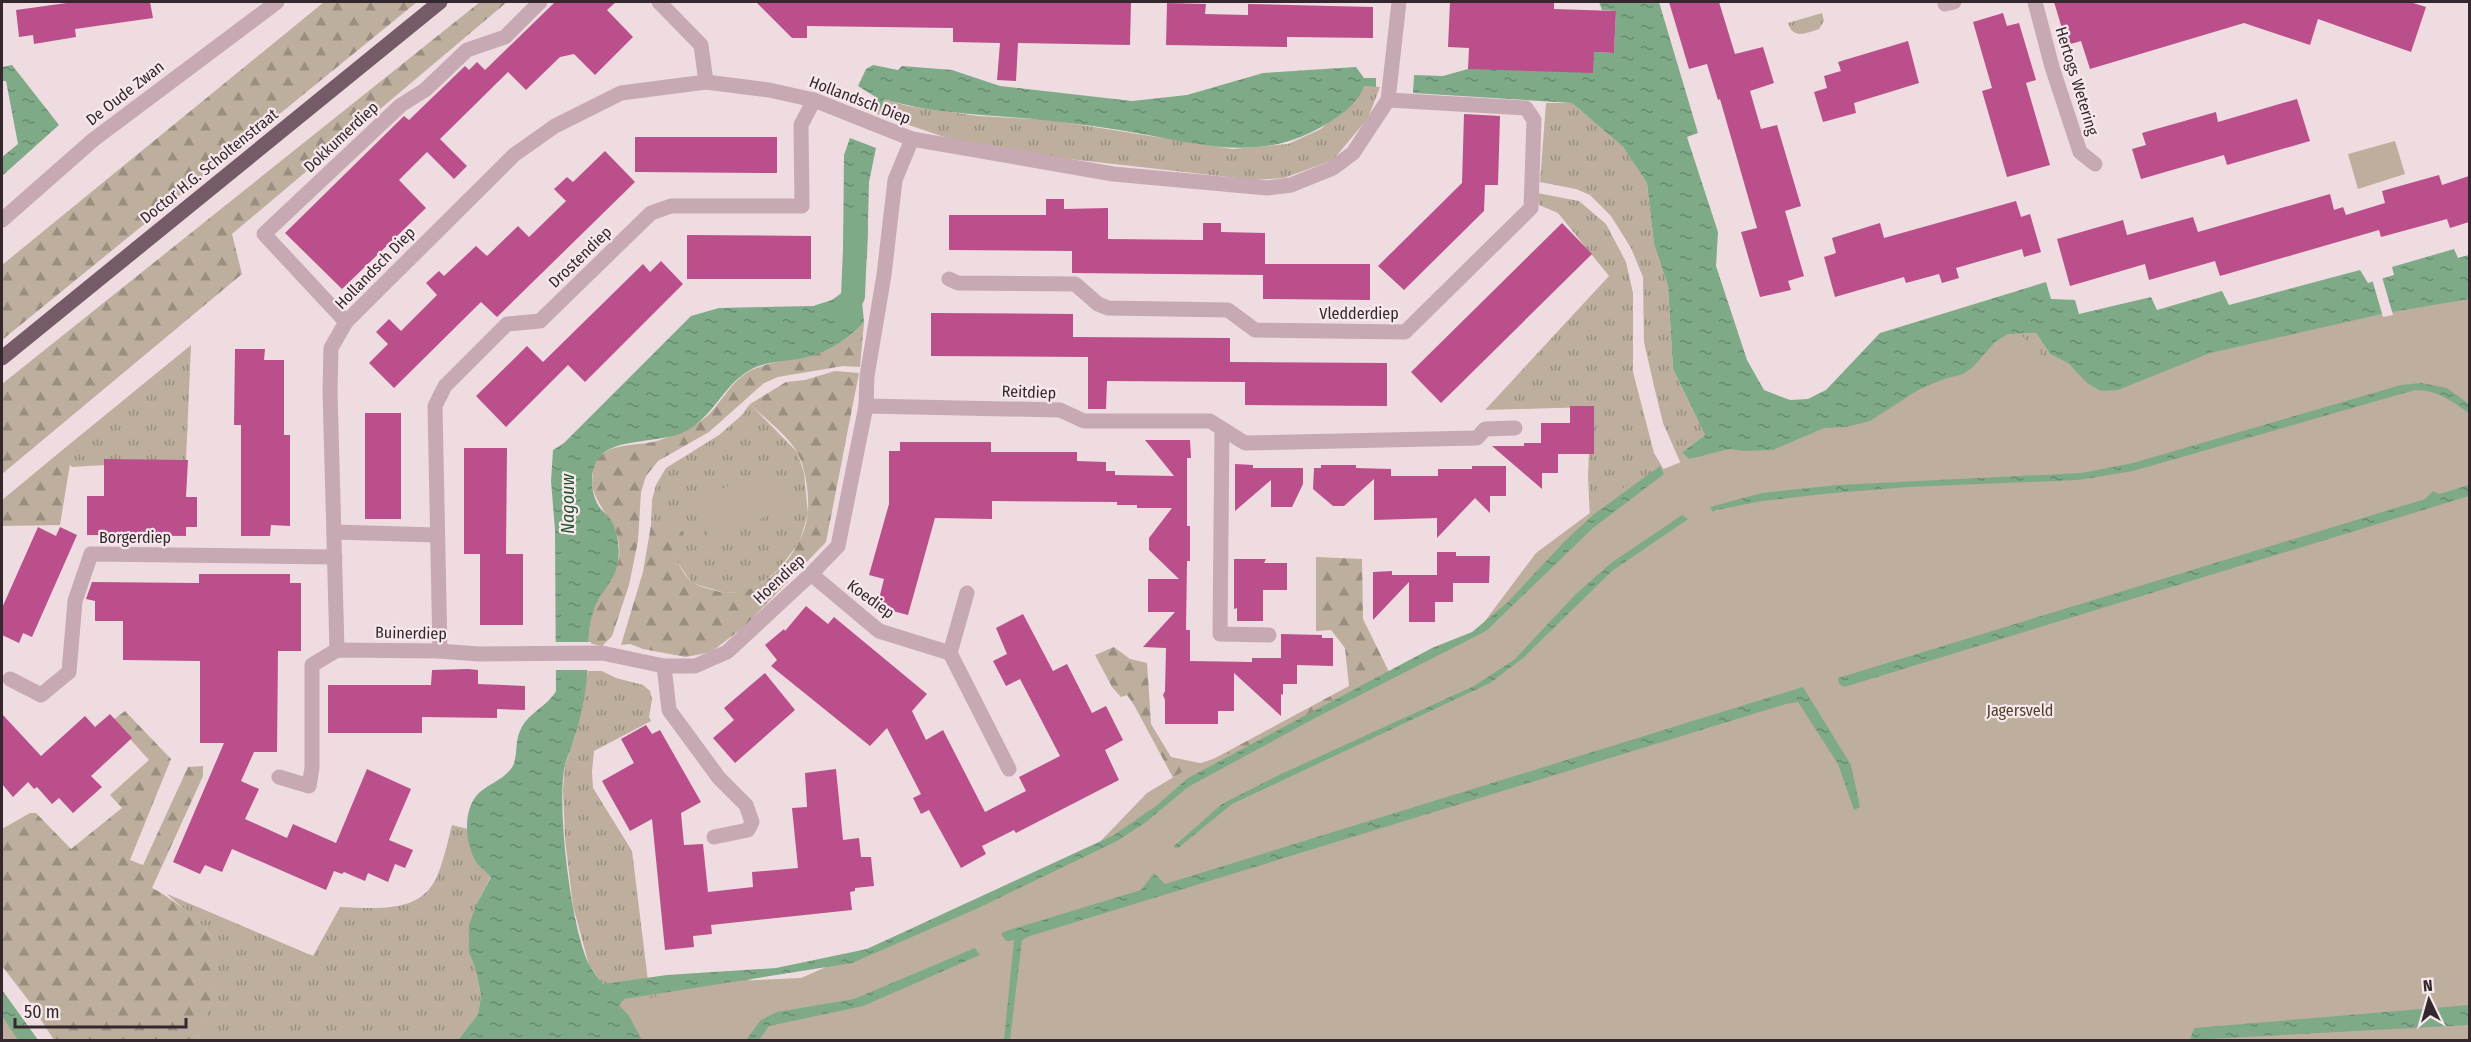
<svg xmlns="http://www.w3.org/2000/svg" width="2471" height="1042" font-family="'Fira Sans Condensed',sans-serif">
  <defs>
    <pattern id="grass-tufts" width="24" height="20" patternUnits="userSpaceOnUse" patternTransform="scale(1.5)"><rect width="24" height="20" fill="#bdae9d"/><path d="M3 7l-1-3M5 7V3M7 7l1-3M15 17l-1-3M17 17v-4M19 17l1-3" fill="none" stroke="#9a8e80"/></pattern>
    <pattern id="forest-firs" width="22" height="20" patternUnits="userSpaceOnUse" patternTransform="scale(1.5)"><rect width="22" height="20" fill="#bdae9d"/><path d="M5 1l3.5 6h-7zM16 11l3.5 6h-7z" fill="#9a8e80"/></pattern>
    <pattern id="water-ripples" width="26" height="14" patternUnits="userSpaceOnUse" patternTransform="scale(1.5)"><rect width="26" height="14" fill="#7eaa88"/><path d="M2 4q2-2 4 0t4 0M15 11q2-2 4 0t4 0" fill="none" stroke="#688a70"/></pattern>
  </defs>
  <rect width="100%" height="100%" fill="#efdce1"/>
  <g fill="url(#grass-tufts)">
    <path d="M1822,13l2,8 -5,8c-13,4 -26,11 -31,-6z"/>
    <path d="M1364,86l16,1 -12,31 -35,42 -49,18 -29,2 -212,-24 -99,-19 -76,-26 3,-5 10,3 3,-10 24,7 70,10 72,4 182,29 56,-5 33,-15z"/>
    <path d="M1546,103h26l51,44 24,36 7,61 14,42 5,83 32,66 -22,16 6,8 319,-125 28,-1 14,21 19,10 9,9 313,-33 -707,131 -21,-48 -9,-37 -10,-44 -1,-65 -12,-29 -20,-32 -21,-21 -14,-6 -36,-7z"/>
    <path d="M1537,193l42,8 27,23 20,38 7,31v79l21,81 13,22 -77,43 -2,-42 3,-69 -106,3 124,-134 -51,-63 -19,-8z"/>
    <path d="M191,345l-5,115 -114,7 -12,-15z"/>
    <path d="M750,404l47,48 7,21 4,41 -9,29 -21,27 -19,15 -17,7 -17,1 -33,-10 -41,-58 1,-25 4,-15 10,-17 53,-33 23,-20z"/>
    <path d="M588,671h14l14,7 27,7 7,6 2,8 -3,18 2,4 -57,30 -2,21 1,16 39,63 16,130 120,-9 -21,9 -105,59 -53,-75 -16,-59 -8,-67 -2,-50 2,-24 10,-28z"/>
    <path d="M452,825l16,4 3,22 20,25 -14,27 -8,50 7,17 5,26 -3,18 -20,26h-263c16,-26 29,-74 16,-104 -4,-9 -35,-33 -44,-42l146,62 27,-49c36,1 82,8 98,-33 6,-15 10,-33 14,-49z"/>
  </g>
  <g fill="url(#forest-firs)">
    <path d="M324,2h93l-415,338v-75z"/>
    <path d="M480,2h27l-275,232 10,40 -240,200v-90z"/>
    <path d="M864,322l-4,45 -17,-1 -65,11 -14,6 -55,49 -51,29 -12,15 -5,16 -3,49 -9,44 -17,51 -10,10 -14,-3c1,-12 2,-25 7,-36 9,-21 27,-35 24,-62 -2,-22 -20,-35 -26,-56 -2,-6 0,-12 0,-18 3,-30 43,-24 64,-30 14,-4 30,-12 42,-19 20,-11 30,-43 55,-53 43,-17 76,-7 110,-47z"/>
    <path d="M835,371l24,2 -33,169 -81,84 -34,26 -25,5 -43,-8 -13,-5 -9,1 22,-73 8,-47 24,-3 9,11 -11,23c6,7 11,20 19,26 5,4 15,6 21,8 44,15 91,-35 95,-78 1,-18 -2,-42 -10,-58 -8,-17 -34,-36 -48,-50l36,-22 19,-2z"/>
    <path d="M60,452l10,12 -10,61 -58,1v-26z"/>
    <path d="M1316,557l46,2 1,60 30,61 -209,118 -50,-93 -7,-10 -6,2 -9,-10 -17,-32 19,-8 16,12 17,4 4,61 20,33 33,7 145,-78 -4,-38 -14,-18 -15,1z"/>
    <path d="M125,711l46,48 -41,101 13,5 45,-98 15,-1v10l-51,112c14,6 54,36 60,50 12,28 -1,77 -17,102h-141l-25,-39 -27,-35v-137l28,-16h6l35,36 51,-41 -12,-13 39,-35 -36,-40z"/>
  </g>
  <g fill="#bdae9d">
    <path d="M2395,141l10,33 -47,15 -10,-35z"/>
    <path d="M2469,297v743h-1871l-20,-22 132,-36 91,-4 291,-128 55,-57 45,-27 66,-22 221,-115 57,-76 97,-72 56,-22 37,-10 288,-121 26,26 33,17 22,18 100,-40z"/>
    <path d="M769,465l20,39 -76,40 -20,-40z"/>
    <path d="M2,990l36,50h-36z"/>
  </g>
  <g fill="url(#water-ripples)">
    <path d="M1599,2h60l39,131 -11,4 31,95 -2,34 31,94 17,30 26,10 18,-1 18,-9 54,-57 166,-51 5,17 24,1 4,14 72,-17 6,13 65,-19 7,14 131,-35 8,13 26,-8 -2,-8 62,-18 4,9 11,-3v44l-83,14 -176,40 -92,37 -17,1 -14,-8 -18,-19 -19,-10 -14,-21 -28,1 -13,8 -22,25 -10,7 -19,5 -26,11 -48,31 -24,6 -22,1 -51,22 -29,1 -15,-2 -40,10 -7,-7 23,-17 -32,-66 -5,-83 -14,-42 -7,-61 -24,-36 -51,-44 -159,-10 1,-18 29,1 25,-7 126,-17 20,1 2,-42 -14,-1z"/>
    <path d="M12,65l47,60 -57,51v-19l16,-13 -12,-63h-4v-14z"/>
    <path d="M873,65l25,5 4,-4 50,4 48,16 132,15 55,-6 76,-22 93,-6 8,11h12v9l-12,-1c-4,13 -18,26 -30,33 -66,45 -125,27 -197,14 -28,-5 -57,-9 -86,-12 -56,-7 -112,-5 -167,-22l-3,10 -10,-3 3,-10 -16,-10 8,-17z"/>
    <path d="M850,138l26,10 -7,34 -2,77 -24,-2 1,-102z"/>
    <path d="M846,275l19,5 -3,21 2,21c-15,17 -34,29 -57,35 -19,5 -39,3 -57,13 -27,15 -37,48 -66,62 -23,11 -63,6 -82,22 -14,13 -12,40 -2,54 4,5 10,9 12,14 6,12 8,27 6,40 -3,19 -18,30 -24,48 -9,24 -4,50 -8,76 -3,18 -6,36 -12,53 -2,9 -7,17 -9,26 -9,39 6,166 25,201 3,6 8,12 13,18l64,-9 109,-7 91,-19 247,-114 42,-29 32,-28 244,-130 40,-16 35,-29 58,-62 28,-26 67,-49 4,8 -71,54 -107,103 -167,85 -131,71 -42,35 -29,19 -141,68 -124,54 -228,36 -5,6 10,11 13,24h-184l20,-26 3,-18 -5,-26 -7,-17v-28l8,-22 14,-26c-5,-6 -13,-11 -16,-17 -10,-18 -12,-49 2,-65 9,-10 24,-14 33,-25 9,-10 4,-27 10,-39 7,-18 27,-24 36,-40l-1,-161 -4,-49 2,-31 11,-7 127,-127 28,-8 94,-2 19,-6 11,-8z"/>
    <path d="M2421,383l26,5 22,16v9c-18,-12 -31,-23 -54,-23l-282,81 -55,9 -170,7 -86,7 -60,7 -46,9 -3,2 -3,-5 52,-14 76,-8 244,-12 51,-10 268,-78z"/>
    <path d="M2469,485v11l-625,191 -5,-3 -1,-6 587,-179 8,-8 6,3z"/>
    <path d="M1682,515l6,4 -76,52 -89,87 -33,25 -258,121 -54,44 -5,-1 49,-43 57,-29 195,-89 40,-26 61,-65 36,-32z"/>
    <path d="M1803,687l48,78 9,42 -6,3 -16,-46 -40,-62 -12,2 -756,232 -8,4 -12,100h-6l10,-100 -8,1 -5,-7 5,-3 135,-41 13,-17 11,11z"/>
    <path d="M975,948l5,7 -117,51 -94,20 -10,14h-13l15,-20 16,-8 77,-13z"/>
    <path d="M2,990l36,50h-20l-16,-24z"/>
    <path d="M2469,1005v20l-279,15 4,-12z"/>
  </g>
  <g fill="#efdce1">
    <path d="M2382,277l11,38 -10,2 -11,-38z"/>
    <rect x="554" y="642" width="37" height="28"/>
  </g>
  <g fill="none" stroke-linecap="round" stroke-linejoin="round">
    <path stroke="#7eaa88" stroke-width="24" d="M846,309l7,-13 3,-70"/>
  </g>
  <g fill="#ba4f8b">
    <path d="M74,2h76l3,16 -78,11 1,8 -42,7 -1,-9 -14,2 -3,-27z"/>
    <path d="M555,2h61l-9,8 26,27 -38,38 -21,-21 -14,3 -34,33 -18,-18 -68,67 27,27 -13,13 -27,-27 -28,28 27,28 -84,81 -57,-56 119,-117 5,4 56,-54 4,4 8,-8 8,8z"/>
    <path d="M756,2l375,1 -1,42 -112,-2 -2,38 -19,-1 3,-37 -47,-1v-14l-146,-2v12h-15z"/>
    <path d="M1450,2h104v7l62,2 -2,42 -20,-1 -1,21 -125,-4 1,-21 -21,-1z"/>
    <path d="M1669,2h50l16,52 28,-7 11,36 -24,8 11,38 16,-4 24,81 -16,5 19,65 -16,5 3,9 -31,7 -19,-65 16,-4 -37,-129 -2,1 -11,-36 -18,5z"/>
    <path d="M2054,2h356l16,5 -15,45 -93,-33 -8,26 -66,-22 -154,46 -9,-28 -14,4z"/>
    <path d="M1167,3l39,1 -1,10 43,1v-11l125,3v31l-86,-1v10l-121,-2z"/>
    <path d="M2003,13l4,13 12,-3 17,57 -10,3 24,82 -43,12 -25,-86 10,-3 -19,-66z"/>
    <path d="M1908,41l11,42 -65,20 2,10 -33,9 -9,-30 13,-4 -3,-12 17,-5 -3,-9z"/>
    <path d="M2297,99l13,42 -83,24 -3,-10 -83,24 -9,-30 14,-4 -4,-12 74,-21 2,10z"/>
    <path d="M1464,114l36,2 -2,69h-13l-1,26 -80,79 -26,-24 84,-83z"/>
    <path d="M635,137h142v36l-142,-1z"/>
    <path d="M605,151l30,31 -138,135 -16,-15 -87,86 -25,-25 19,-19 -12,-12 13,-13 12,12 36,-36 -11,-12 13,-12 5,5 32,-30 11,10 31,-30 11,11 37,-36 -12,-12 13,-12 6,5z"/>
    <path d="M2439,175l3,10 27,-9v46l-19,6 -3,-9 -66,18 -2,-7 -159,46 -5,-15 -66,19 -4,-16 -75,22 -13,-47 66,-19 4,15 66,-18 5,15 132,-38 4,16 9,-3 3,8 39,-12 -3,-12z"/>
    <path d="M1046,199h18v10l44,-1v31l95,1v-17h18v9l44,1v31h105v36l-107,-1v-24l-191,-2v-22l-123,-1v-35h97z"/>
    <path d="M2016,201l5,16 9,-3 11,38 -17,5 -2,-8 -66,19 3,10 -17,5 -3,-9 -33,9 -2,-6 -69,20 -11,-40 12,-4 -4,-15 48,-15 4,15z"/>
    <path d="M1562,223l30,31 -151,149 -30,-31z"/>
    <path d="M687,235l124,1v43h-124z"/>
    <path d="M661,261l22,23 -98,98 -17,-17 -62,62 -30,-31 51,-50 16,16 100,-98 7,8z"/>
    <path d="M931,313l142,1v23l157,1v24l157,1v43l-142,-1v-23l-138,-1 -1,28h-18v-52l-157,-1z"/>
    <path d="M235,349h30l-1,11h20v75h6v91l-19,-1 -1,11h-29v-111h-7z"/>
    <path d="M1570,406h24v48h-36v19h-16v16l-50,-43h32v-3h17v-20h29z"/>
    <rect x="365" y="413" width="36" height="106"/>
    <path d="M1145,440h45l1,18h-4v68h3v35h-3l-1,69h4v31l62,1v-4h29v-24l41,1v3h11v28l-36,-1v19h-14v11l-2,-1v22l-47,-43v38h-16v13h-53v-24l-2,-5 2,-4 1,-43 -23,-1 32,-35h-27v-33h31l-30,-29v-12l23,-30h-35v-3h-20v-3l-125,-1v18l-57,-1 -27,97 -31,-8 7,-28 -15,-4 20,-71v-53h11v-9h91v10h86v9l29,1v9h9v4l59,1z"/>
    <path d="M464,448h43l-1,106h17v71h-43v-71h-16z"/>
    <path d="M104,459l84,1 -2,37h11v30h-11v9l-99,-1v-39h17z"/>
    <path d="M1235,464l18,1v3h50v16l-11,23h-21v-27l-36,31z"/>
    <path d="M1321,465h35v3l35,1v7h47v-7h34v-3h34v30h-16v17l-15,-15 -38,40v-20l-63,2v-41l-30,27h-11l-20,-17 1,-21h7z"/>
    <path d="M38,527l18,9 4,-9 17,8 -45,102 -9,-4 -4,10 -17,-8v-27z"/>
    <path d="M1437,552h19v4h34l-1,27h-36v19h-18v20h-26v-40l-36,38v-48l19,-1v4h45z"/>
    <path d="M1234,559h32l-2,4h23v27h-24v31h-26v-13l-3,1z"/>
    <path d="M199,574h91v9h11v68h-23l-1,101h-23l-13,29 18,8 -14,30 42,19 6,-14 43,19 31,-74 44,20 -22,51 24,10 -8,18 -10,-4 -7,18 -20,-9 -3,8 -21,-9 -2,2 -8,-3 -8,19 -94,-41 -10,23 -17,-7 -5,9 -27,-12 51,-119h-24v-82l-77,-1v-39h-28v-20l-9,-2 6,-17 107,1z"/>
    <path d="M806,606l22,18 6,-7 93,77 -15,17 14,29 17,-10 42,82 41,-21 -7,-14 41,-21 -40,-77 -14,7 -13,-25 14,-7 -11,-26 27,-14 30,57 14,-7 25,49 14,-7 17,34 -18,10 14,30 -103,53 -2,-3 -32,16 4,8 -25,14 -32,-58 -8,4 -8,-16 8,-4 -34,-66 -17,18 -99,-80 6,-6 -12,-15 19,-16 1,2z"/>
    <path d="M468,669l10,1v14l47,2v24l-28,-1v9l-75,-1v16h-94v-48h103l1,-15z"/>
    <path d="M765,673l30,37 -60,53 -22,-25 21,-18 -10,-12z"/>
    <path d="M2,714l39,42 44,-40 10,11 15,-13 22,24 -41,38 11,11 -29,26 -14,-15 -7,6 -15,-17 -3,2 -6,-7 -15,15 -11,-13z"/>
    <path d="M646,725l6,9 8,-4 41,72 -20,11 3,32 19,-1 5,48 45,-5 -1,-15 46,-4 -6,-60 15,-1 -2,-34 31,-4 7,71 16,-2 2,19h10l3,29 -19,2v3l-5,1 2,18 -141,15 1,9 -19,2 1,11 -29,3 -13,-131 -22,12 -28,-50 32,-18 -13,-24z"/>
  </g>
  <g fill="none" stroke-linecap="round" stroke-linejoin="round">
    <g stroke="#c6a9b3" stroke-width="15">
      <path d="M659,2l42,43 5,37"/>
      <path d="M2035,2l17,65 28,85 15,12"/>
      <path d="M1945,4l9,-2"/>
      <path d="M2,220l91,-80 184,-138"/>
      <path d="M949,279l9,4 117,1 23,20 10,4 120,2 27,20 150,2 126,-124 3,-88 -8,-12 -138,-8"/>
      <path d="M346,322l-82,-88 137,-129 24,-15 42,-40 38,-13 35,-35"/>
      <path d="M866,406l194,4 24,11h126l35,22 232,-5 8,-9 30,-1"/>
      <path d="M1222,429l-2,205 49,1"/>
      <path d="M334,532l102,3"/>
      <path d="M811,574l68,57 71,22"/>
      <path d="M967,593l-17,60 59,116"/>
      <path d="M337,650l-7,-260 1,-42 15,-26 168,-167 41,-29 66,-33 85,-11 63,8 45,10 98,39 201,35 154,14 24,-3 42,-17 20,-15 35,-53 11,-98"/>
      <path d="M440,651l-5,-245 10,-20 62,-62 33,-3 111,-108 20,-7h131l-1,-81 13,-25"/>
      <path d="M10,679l31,16 28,-23 6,-71 16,-47 244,3"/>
      <path d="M279,777l30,9 3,-18v-103l25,-15 103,1 38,3 124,-1 62,13"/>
      <path d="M714,837l34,-7 4,-8 -6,-17 -27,-27 -50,-68 -5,-44h31l32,-14 84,-78 27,-28 28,-140 1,-30 17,-101 11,-95 17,-41"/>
    </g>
    <path stroke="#755b67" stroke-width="15" d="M2,358l438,-356"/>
  </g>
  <g text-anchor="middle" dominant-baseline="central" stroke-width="4.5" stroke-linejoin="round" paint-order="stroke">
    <g font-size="16" fill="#34282e" stroke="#f7e8ec">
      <text transform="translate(2077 81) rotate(73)">Hertogs Wetering</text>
      <text transform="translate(125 93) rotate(-38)">De Oude Zwan</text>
      <text transform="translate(860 100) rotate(21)">Hollandsch Diep</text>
      <text transform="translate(341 137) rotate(-43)">Dokkumerdiep</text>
      <text transform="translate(209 166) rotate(-39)">Doctor H.G. Scholtenstraat</text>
      <text transform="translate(580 257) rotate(-44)">Drostendiep</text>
      <text transform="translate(375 268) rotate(-46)">Hollandsch Diep</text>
      <text x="1359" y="313">Vledderdiep</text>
      <text transform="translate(1029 392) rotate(2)">Reitdiep</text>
      <text x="135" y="537">Borgerdiep</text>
      <text transform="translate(779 579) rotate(-43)">Hoendiep</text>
      <text transform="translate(871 599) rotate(36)">Koediep</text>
      <text transform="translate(411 633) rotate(1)">Buinerdiep</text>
    </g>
    <g font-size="16" fill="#50412e" stroke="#f7e8ec">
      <text x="2020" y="710">Jagersveld</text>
    </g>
    <g font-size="18" font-style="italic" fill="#22522e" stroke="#f7e8ec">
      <text transform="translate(568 504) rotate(-90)">Nagouw</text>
    </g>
  </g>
  <rect width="2471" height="1042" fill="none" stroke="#34282e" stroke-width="6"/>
  <g transform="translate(2429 1000) rotate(355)" stroke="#f7e8ec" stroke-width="4.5" paint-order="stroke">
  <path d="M0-4.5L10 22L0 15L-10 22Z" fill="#34282e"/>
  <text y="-9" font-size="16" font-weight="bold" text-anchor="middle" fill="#34282e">N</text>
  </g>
  <path d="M15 1018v9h171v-9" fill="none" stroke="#34282e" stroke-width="3"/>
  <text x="24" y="1018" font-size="18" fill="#34282e" stroke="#f7e8ec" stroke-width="4.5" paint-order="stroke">50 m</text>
</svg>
